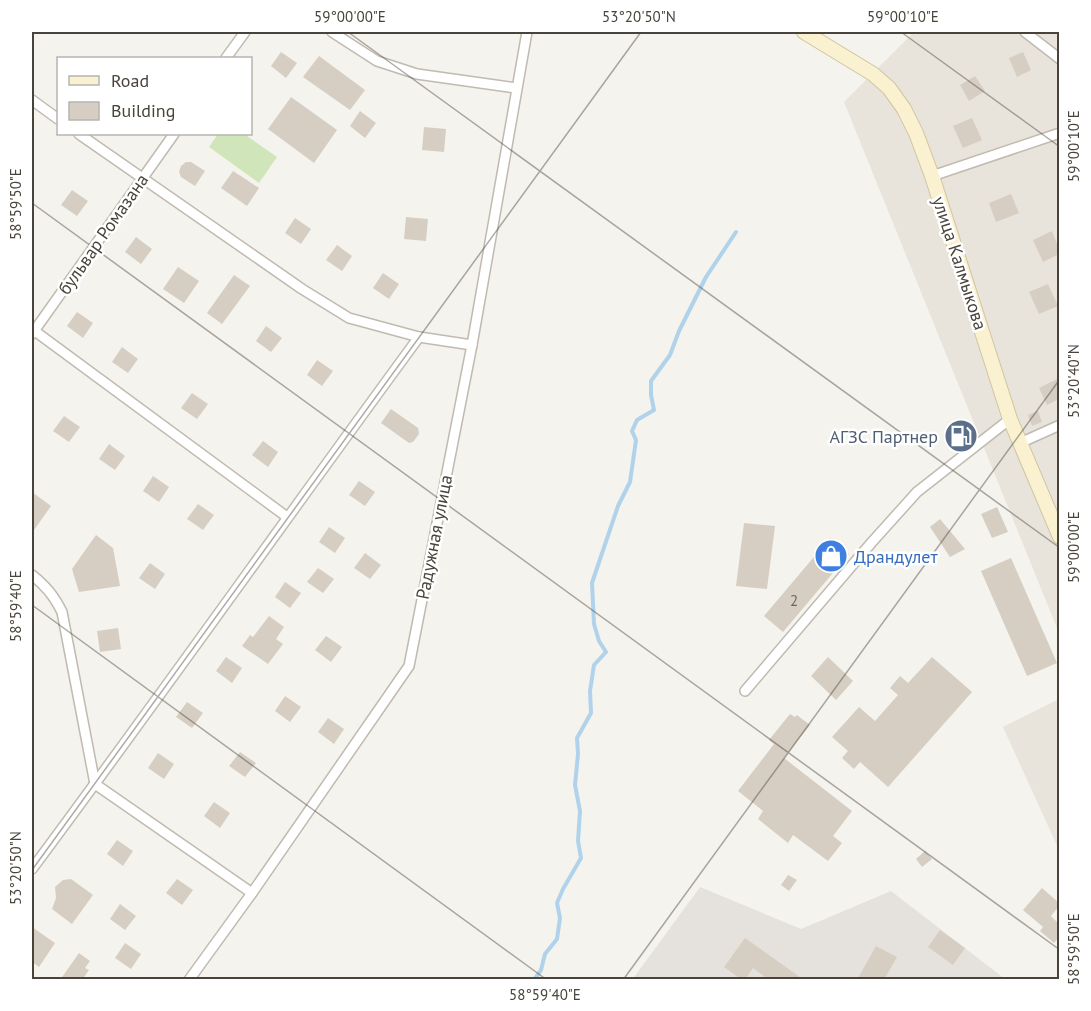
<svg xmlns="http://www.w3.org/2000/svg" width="1091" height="1011" font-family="'PT Sans',sans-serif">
  <rect width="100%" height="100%" fill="#f5f3ed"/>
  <g fill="#e8e4db">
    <path d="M914,32h145v601l-215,-531z"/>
    <path d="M1059,699v151l-56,-123z"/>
  </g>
  <path fill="#e5e2de" d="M700,887l101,42 90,-38 114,88 -373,1z"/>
  <path fill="#d1e5ba" d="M218,134h26l33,23 -18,26 -50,-36z"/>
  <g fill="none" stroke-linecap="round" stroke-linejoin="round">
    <path stroke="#b0d3eb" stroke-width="4" d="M534,980l7,-10 4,-16 12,-15 3,-21 -3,-15 6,-14 18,-31 -3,-17 2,-30 -5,-26 3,-31 -1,-16 14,-25 -1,-22 4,-26 12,-13 -7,-11 -5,-17 -2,-41 26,-77 12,-24 6,-42 -4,-9 5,-11 17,-10 -3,-15v-14l19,-26 9,-24 27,-54 30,-45"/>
  </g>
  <g fill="#d6cec3">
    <path d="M281,52l16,11 -11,15 -15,-12z"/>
    <path d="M1023,52l8,18 -14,7 -8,-19z"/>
    <path d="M319,56l46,34 -15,20 -47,-33z"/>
    <path d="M975,76l10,15 -16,10 -9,-16z"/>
    <path d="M291,97l46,33 -23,33 -46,-34z"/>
    <path d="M360,111l16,12 -11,15 -15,-12z"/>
    <path d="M972,118l10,22 -19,8 -10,-22z"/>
    <path d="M424,127l22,2 -2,23 -22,-2z"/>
    <path d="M186,162h5l14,9 -10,15 -14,-9 -2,-5 2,-6z"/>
    <path d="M233,171l26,17 -12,18 -26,-18z"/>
    <path d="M72,190l16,11 -11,15 -16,-11z"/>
    <path d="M1011,194l8,19 -23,9 -7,-19z"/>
    <path d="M406,217l22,2 -2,22 -22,-2z"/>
    <path d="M295,218l16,11 -10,15 -16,-11z"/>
    <path d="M1052,231l7,18v5l-16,8 -10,-22z"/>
    <path d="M136,237l16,12 -11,15 -16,-12z"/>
    <path d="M337,245l15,11 -10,15 -16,-11z"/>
    <path d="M178,267l21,14 -15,22 -21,-14z"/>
    <path d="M383,273l16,11 -10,15 -16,-11z"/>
    <path d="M234,275l16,11 -28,38 -15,-11z"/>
    <path d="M1048,284l10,22 -19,8 -10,-22z"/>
    <path d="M77,312l16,11 -10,15 -16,-12z"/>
    <path d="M266,326l16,12 -11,14 -15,-11z"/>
    <path d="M122,347l16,12 -10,14 -16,-11z"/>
    <path d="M317,360l16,11 -11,15 -15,-11z"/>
    <path d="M1059,378v21l-12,6 -8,-17z"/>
    <path d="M192,393l16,11 -11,15 -16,-11z"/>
    <path d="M391,409l27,19 1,6 -6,8 -4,1 -28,-20z"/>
    <path d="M1038,411l4,11 -10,4 -4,-11z"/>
    <path d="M64,416l16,11 -11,15 -16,-11z"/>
    <path d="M263,441l15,11 -10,15 -16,-12z"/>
    <path d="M109,444l16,12 -10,14 -16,-11z"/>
    <path d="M153,476l16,11 -10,15 -16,-11z"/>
    <path d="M359,481l16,11 -10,14 -16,-11z"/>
    <path d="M32,492l19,14 -19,27z"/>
    <path d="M198,504l16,11 -11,15 -16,-11z"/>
    <path d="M997,507l11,25 -16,6 -11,-24z"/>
    <path d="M940,519l25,30 -15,8 -20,-30z"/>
    <path d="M744,523l31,3 -8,63 -31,-3z"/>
    <path d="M329,527l16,11 -10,15 -16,-11z"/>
    <path d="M96,535l17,13 7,38 -41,6 -7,-23z"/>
    <path d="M830,538l19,16 -66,78 -19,-16z"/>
    <path d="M365,553l16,12 -11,14 -16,-11z"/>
    <path d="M1011,558l46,105 -30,13 -46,-105z"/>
    <path d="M150,563l15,11 -10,15 -16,-11z"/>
    <path d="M318,568l16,11 -11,14 -16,-11z"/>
    <path d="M285,582l16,11 -11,15 -15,-11z"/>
    <path d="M269,616l15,11 -8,12 7,5 -15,20 -26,-18 8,-11 3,2z"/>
    <path d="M118,628l3,21 -21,3 -3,-21z"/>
    <path d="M326,636l16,11 -11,15 -16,-12z"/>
    <path d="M226,657l16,11 -10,15 -16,-12z"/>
    <path d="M828,657l25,24 -17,19 -25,-24z"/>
    <path d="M932,657l40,35 -84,95 -28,-25 -6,7 -12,-11 6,-7 -16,-14 27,-30 16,14 23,-26 -8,-7 10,-12 8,7z"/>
    <path d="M285,696l16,11 -11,15 -15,-11z"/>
    <path d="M187,702l16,11 -11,15 -16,-11z"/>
    <path d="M790,714l5,3 2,-2 13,10 -26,33 68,53 -19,25 9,7 -14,18 -35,-26 -5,8 -30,-24 5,-8 -25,-20 36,-47 -5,-4z"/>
    <path d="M328,718l16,11 -10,15 -16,-12z"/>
    <path d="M240,752l16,11 -11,14 -16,-11z"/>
    <path d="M158,753l16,11 -10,15 -16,-11z"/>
    <path d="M214,802l16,11 -10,15 -16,-12z"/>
    <path d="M117,840l16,11 -10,15 -16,-12z"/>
    <path d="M925,851l7,8 -10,8 -6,-8z"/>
    <path d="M788,875l9,5 -8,11 -8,-6z"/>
    <path d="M71,879l22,16 -21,29 -20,-15 4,-11 -1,-11 8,-7z"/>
    <path d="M177,879l16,11 -11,15 -16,-12z"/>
    <path d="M1042,888l17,15v3l-8,10 8,8v13l-5,6 -14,-12 3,-4 -20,-17z"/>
    <path d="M120,904l16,12 -11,14 -15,-11z"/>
    <path d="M32,927l23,16 -16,24 -7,-5z"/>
    <path d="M940,930l25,18 -12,17 -25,-18z"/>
    <path d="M745,938l59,42h-35l-16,-12 -8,12h-3l-18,-13z"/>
    <path d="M125,943l16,11 -10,15 -16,-11z"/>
    <path d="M876,946l21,11 -13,23h-27z"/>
    <path d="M79,953l11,8 -5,7 4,2 -7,10h-22z"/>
  </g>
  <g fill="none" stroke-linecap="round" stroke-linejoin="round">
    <defs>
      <g id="minor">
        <path d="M332,32l45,29 40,13 99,14"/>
        <path d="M1025,32l35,27"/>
        <path d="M226,58l19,-26"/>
        <path d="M32,100l26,19"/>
        <path d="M79,134l223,155 47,29 70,19 53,8"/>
        <path d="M932,176l128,-43"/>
        <path d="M32,329l255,188"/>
        <path d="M32,334l142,-200"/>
        <path d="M1020,443l40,-18"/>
        <path d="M32,575c14,11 22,21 30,37l33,172 157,109"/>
        <path d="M745,691l127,-149 45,-50 93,-73"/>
        <path d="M32,869c131,-176 257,-355 387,-532"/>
        <path d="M189,980l63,-87 157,-227 63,-321 55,-313"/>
      </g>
      <path id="secondary" d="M804,32l69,42 16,14 15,21 12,24 16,43 78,243 50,118"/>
    </defs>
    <use href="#minor" stroke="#c0bab0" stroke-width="12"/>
    <use href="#secondary" stroke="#d0c4a1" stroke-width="16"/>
    <use href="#minor" stroke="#fff" stroke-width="9"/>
    <use href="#secondary" stroke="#faf1d1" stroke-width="14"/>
  </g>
  <path fill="none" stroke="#49443b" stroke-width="1.5" stroke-opacity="0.45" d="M348,32l712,516M901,32l159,115M32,203l1028,747M32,605l515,375M32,870l609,-838M623,980l437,-601"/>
  <defs>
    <symbol id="fuel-disc" viewBox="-11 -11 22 22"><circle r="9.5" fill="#5c6f8a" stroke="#fff"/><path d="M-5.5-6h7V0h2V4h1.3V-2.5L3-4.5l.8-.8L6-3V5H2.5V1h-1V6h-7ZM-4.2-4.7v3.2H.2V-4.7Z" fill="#fff"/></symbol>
    <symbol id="shop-disc" viewBox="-11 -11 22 22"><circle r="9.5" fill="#3f7fe0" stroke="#fff"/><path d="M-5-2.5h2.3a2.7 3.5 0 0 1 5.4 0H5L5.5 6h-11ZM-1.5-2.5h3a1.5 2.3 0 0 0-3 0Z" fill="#fff"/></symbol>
  </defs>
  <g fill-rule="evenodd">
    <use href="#fuel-disc" x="942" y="417" width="38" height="38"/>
    <use href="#shop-disc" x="812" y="537" width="38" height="38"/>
  </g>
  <g text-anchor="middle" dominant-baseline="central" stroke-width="5" stroke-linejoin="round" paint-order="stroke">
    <g font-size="15" fill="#6c665d">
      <text x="794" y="600">2</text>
    </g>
    <g font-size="18" fill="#49443b" stroke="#fff">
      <text transform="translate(103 234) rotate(-55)">бульвар Ромазана</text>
      <text transform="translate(960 263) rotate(72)">улица Калмыкова</text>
      <text transform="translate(434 537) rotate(-79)">Радужная улица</text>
    </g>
    <g font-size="18" fill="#4e5e75" stroke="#fff" text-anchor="end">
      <text x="938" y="436">АГЗС Партнер</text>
    </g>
    <g font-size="18" fill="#366cbe" stroke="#fff" text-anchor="start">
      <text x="854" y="556">Драндулет</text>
    </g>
  </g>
  <rect width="1091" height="1011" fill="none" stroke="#ffffff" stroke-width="66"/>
  <rect x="57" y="57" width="195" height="78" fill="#ffffff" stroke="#b6b4b1" stroke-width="1.5"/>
  <rect x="69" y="76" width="30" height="9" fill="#faf1d1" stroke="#b6b4b1" stroke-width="1.5"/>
  <text x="111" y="87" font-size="18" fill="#49443b">Road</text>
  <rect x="69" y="102" width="30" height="18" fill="#d6cec3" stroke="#b6b4b1" stroke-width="1.5"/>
  <text x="111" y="117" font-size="18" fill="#49443b">Building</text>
  <rect x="33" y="33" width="1025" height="945" fill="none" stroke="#49443b" stroke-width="2"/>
  <g font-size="15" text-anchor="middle" fill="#49443b">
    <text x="350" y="22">59°00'00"E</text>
    <text x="639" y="22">53°20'50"N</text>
    <text x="903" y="22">59°00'10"E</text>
    <text transform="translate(1074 146) rotate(-90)" y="5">59°00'10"E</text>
    <text transform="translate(16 204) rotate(-90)" y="5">58°59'50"E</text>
    <text transform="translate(1074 381) rotate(-90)" y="5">53°20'40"N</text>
    <text transform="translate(1074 547) rotate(-90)" y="5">59°00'00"E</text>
    <text transform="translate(16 606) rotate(-90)" y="5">58°59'40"E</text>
    <text transform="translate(16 868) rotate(-90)" y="5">53°20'50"N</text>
    <text transform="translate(1074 949) rotate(-90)" y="5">58°59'50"E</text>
    <text x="545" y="1000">58°59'40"E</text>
  </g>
</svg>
